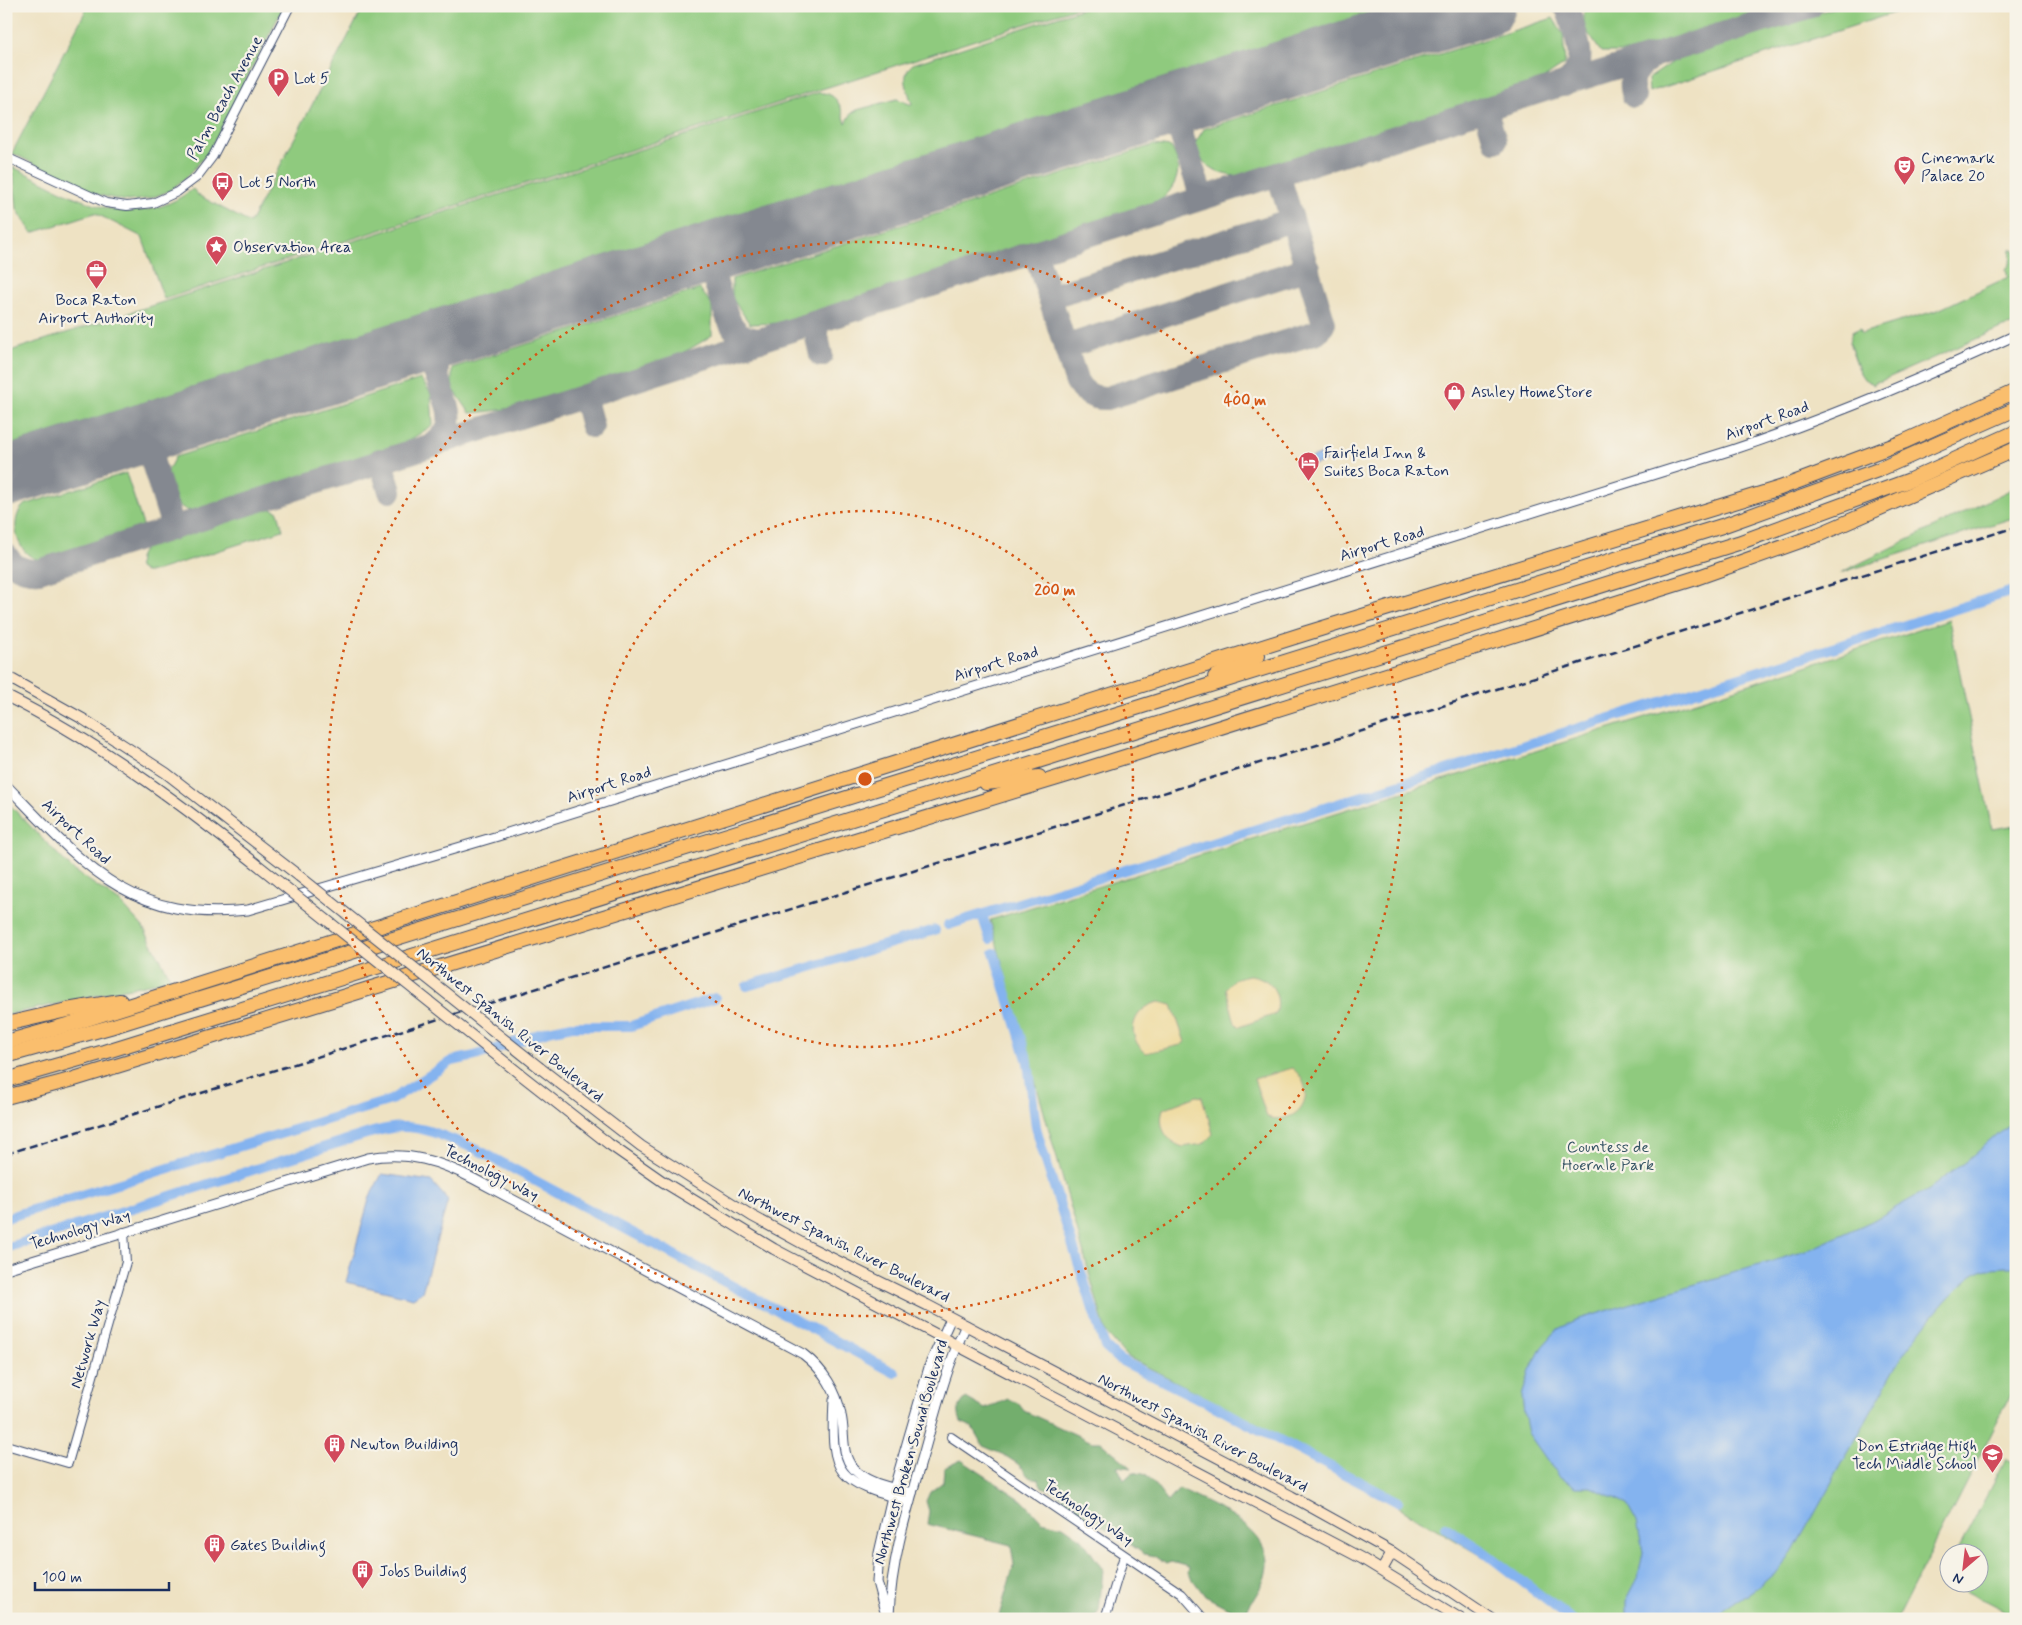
<svg xmlns="http://www.w3.org/2000/svg" width="2022" height="1625" font-family="Mynerve,sans-serif">
  <rect width="100%" height="100%" fill="#f7f3e8"/>
  <filter id="ink" filterUnits="userSpaceOnUse"><feTurbulence type="fractalNoise" baseFrequency=".02" numOctaves="2"/><feDisplacementMap in="SourceGraphic" scale="10" xChannelSelector="R" yChannelSelector="G"/><feConvolveMatrix kernelMatrix="1 2 1 2 8 2 1 2 1" color-interpolation-filters="sRGB"/></filter>
  <filter id="wash" filterUnits="userSpaceOnUse"><feTurbulence type="fractalNoise" baseFrequency=".0096" numOctaves="4" result="noise"/><feDisplacementMap in="SourceGraphic" scale="20" xChannelSelector="R" yChannelSelector="G"/><feGaussianBlur stdDeviation="1.12" result="paint"/><feColorMatrix in="noise" values="0 0 0 0 0 0 0 0 0 0 0 0 0 0 0 0 0 1.4 0 .05"/><feComposite in="paint" operator="in"/></filter>
  <g filter="url(#wash)">
    <rect width="100%" height="100%" fill="#eee2c3"/>
    <g fill="#8fca7e" stroke="#557c6e">
      <path d="M88,6h196l-75,145 -21,25 -19,15 -18,7 -12,2 -12,1 -15,-3 -13,-3 -87,-42z"/>
      <path d="M364,6h718l-918,293 -22,-62 -47,-24 -63,20 -15,-24 -4,-42c62,29 116,70 180,22l5,6 52,28z"/>
      <path d="M1090,6h300l-1384,440v-93l10,-4 801,-256c21,-2 24,15 29,30l6,-10 5,-3 40,-11 15,6c-3,-14 -13,-30 1,-41z"/>
      <path d="M1590,6h194l-150,46h-33l-17,-25v-19z"/>
      <path d="M1839,6h76l-266,86 -1,-13 28,-19z"/>
      <path d="M1553,18l10,16 2,30 -27,18 -35,14 -263,80c-23,0 -40,-10 -45,-33l9,-14z"/>
      <path d="M1154,145l17,2c14,22 5,42 -14,56l-141,49 -233,71 -33,1 -18,-26v-19z"/>
      <path d="M2011,249l3,1 2,5v69l-13,3 -122,54 -7,1v3l-10,-6 -4,-6 -11,-31 3,-10 8,-4 2,5 76,-23 70,-33 -2,-8 4,-5z"/>
      <path d="M700,289l12,16v30c-35,25 -76,37 -116,49 -41,13 -82,27 -126,29l-18,-26v-19z"/>
      <path d="M421,379l10,15 2,31 -26,17 -212,70c-21,-2 -23,-21 -29,-38l9,-17z"/>
      <path d="M126,473l18,55 -101,32c-25,0 -36,-39 -19,-55z"/>
      <path d="M2016,487v30l-176,56z"/>
      <path d="M268,507l10,5 5,18 -131,42h-7l-6,-4c-2,-11 2,-17 11,-24z"/>
      <path d="M1949,620l43,209 24,-4v571l-5,-2 -114,225h-331l-62,-50 -244,-144 -134,-69 -20,-23 -116,-413 707,-219z"/>
      <path d="M6,801l66,68 48,33 23,25 28,52 -165,36z"/>
      <path d="M2006,1459l10,5v141l-5,9 -68,-35 6,-11 1,14h30v-30h-23z"/>
    </g>
    <g fill="#73ae6d" stroke="#476e66">
      <path d="M966,1398l19,11 23,-10 10,4 6,8 68,31h9l31,26 -15,-2 7,14 9,-8 14,3 21,27 11,-13c30,16 97,39 87,83 -2,13 -13,27 -19,38l-9,3 -33,-17 -17,-23 1,-6 -18,-5 -5,2 -12,-8 -10,-2 -31,-22 -37,-18 -7,-11 -14,-12 -13,-4 -4,-8 -9,-2 -11,-13 -14,-9 -21,-9 -11,-19 -11,-5c-4,-10 -3,-16 5,-24z"/>
      <path d="M961,1460l61,40 20,21 21,5 19,13 21,31 -4,41 -5,8h-96l16,-54 -3,-20 -84,-21 2,-13 -3,-10 4,-9 13,-10 1,-14z"/>
    </g>
    <g fill="#eeda9e" stroke="#84847e">
      <path d="M1249,975c21,2 33,18 27,39l-37,13 -4,-4 -9,-35 10,-10z"/>
      <path d="M1159,1002l13,3 13,37 -4,3 -35,8c-22,-17 -14,-45 13,-51z"/>
      <path d="M1292,1068c28,22 9,59 -25,49l-13,-38z"/>
      <path d="M1197,1096l5,1 11,37 -10,10 -20,3c-18,-6 -25,-21 -20,-38z"/>
    </g>
    <g fill="#84b3ef" stroke="#5071a6">
      <path d="M1323,454l3,7 -16,5 -2,-7z"/>
      <path d="M2016,1118v149c-11,0 -25,0 -35,4 -25,11 -60,60 -77,82l-112,200 -14,17 -16,14 -51,35h-85v-18l12,-23 5,-26 -6,-30 -10,-18 -36,-17h-16l-16,-10 -31,-44 -4,-19 -2,-18 8,-26 12,-23 16,-18 18,-9 230,-69 66,-30 57,-32 44,-33z"/>
      <path d="M382,1174l49,7 17,19 -26,92 -9,6 -67,-16 24,-86z"/>
      <path d="M267,1611l24,4 7,4h-64l9,-4z"/>
    </g>
    <g fill="none" stroke-linecap="round" stroke-linejoin="round">
      <g stroke="#84b3ef" stroke-width="10">
        <path d="M982,915l8,24"/>
        <path d="M948,925l463,-144 605,-191"/>
        <path d="M994,953l34,109 8,65 7,25 62,195 13,12 100,49 180,94"/>
        <path d="M747,986l188,-56"/>
        <path d="M6,1218l385,-118 61,-39 23,-5 73,-25 24,-5h59l84,-28"/>
        <path d="M6,1248l335,-106c19,-6 40,-14 60,-15 26,-1 53,14 77,23l417,223"/>
        <path d="M1445,1527l39,25 87,67"/>
      </g>
      <g stroke="#848890" stroke-width="24">
        <path d="M1564,85c27,-20 12,-48 4,-75l-3,-4"/>
        <path d="M1634,96c-7,-19 3,-29 18,-39"/>
        <path d="M1172,106l30,92"/>
        <path d="M1485,108l10,33"/>
        <path d="M731,247c-8,6 -16,14 -17,25 0,9 4,18 7,26 7,24 13,42 41,42"/>
        <path d="M1035,251l41,129c6,12 17,19 31,18l210,-66 7,-9 -46,-149"/>
        <path d="M684,262c14,0 24,7 31,19"/>
        <path d="M1049,297l243,-77"/>
        <path d="M814,324l7,31"/>
        <path d="M1065,347l243,-79"/>
        <path d="M403,352c26,-2 33,20 40,41 4,11 9,22 5,34 -3,8 -9,13 -15,18"/>
        <path d="M437,372v-19l12,-16"/>
        <path d="M584,396l8,30"/>
        <path d="M144,434l29,93"/>
        <path d="M380,460l10,31"/>
        <path d="M6,479l7,-4"/>
        <path d="M6,555c8,13 19,17 33,16l1239,-397 533,-168"/>
      </g>
      <path stroke="#848890" stroke-width="60" d="M6,477l1480,-471"/>
    </g>
  </g>
  <g filter="url(#ink)">
    <g fill="none" stroke-linecap="round" stroke-linejoin="round">
      <defs>
        <g id="minor">
          <path d="M6,157l100,46 21,3 26,-3 24,-11 20,-15 16,-21 77,-150"/>
          <path d="M951,1437l231,157 22,25"/>
          <path d="M6,1445l62,18 58,-201 -2,-30"/>
          <path d="M1105,1619l19,-63"/>
        </g>
        <g id="tertiary">
          <path d="M6,785c76,78 123,138 242,125l250,-74 1234,-386c97,-32 191,-72 284,-115"/>
          <path d="M6,1269l362,-111c41,-7 71,3 106,21l329,175c20,15 34,37 38,61 5,21 -2,43 17,58 14,12 37,15 54,20"/>
          <path d="M834,1400c-4,78 4,81 76,102"/>
          <path d="M889,1616c2,-57 19,-109 35,-164 12,-43 23,-86 42,-127"/>
          <path d="M887,1619l-10,-37 2,-29 15,-65 36,-124 21,-46"/>
        </g>
        <g id="secondary">
          <path d="M6,676l77,43 83,54 133,103"/>
          <path d="M6,696c99,49 187,117 273,186"/>
          <path d="M540,1068l101,78 111,70 57,31 118,58 364,191 101,56 100,67"/>
          <path d="M520,1074l89,70 53,37 112,68 587,309 100,61"/>
          <path d="M1382,1570l10,-18"/>
        </g>
        <g id="motorway">
          <path d="M1215,677l43,-21"/>
          <path d="M986,783l53,-6"/>
          <path d="M6,1024l61,-14 53,-9"/>
          <path d="M6,1042l68,-19 1233,-390 473,-145 123,-46 113,-51"/>
          <path d="M6,1056l104,-29 1612,-501 156,-56 138,-61"/>
          <path d="M6,1080l98,-28 1634,-509 172,-63 106,-48"/>
          <path d="M6,1097l68,-18 1003,-307 619,-194 124,-44 196,-85"/>
        </g>
      </defs>
      <use href="#minor" stroke="#3b4a6d" stroke-width="10"/>
      <use href="#tertiary" stroke="#3b4a6d" stroke-width="11"/>
      <use href="#secondary" stroke="#3b4a6d" stroke-width="12"/>
      <use href="#motorway" stroke="#3b4a6d" stroke-width="16"/>
      <use href="#minor" stroke="#fff" stroke-width="8"/>
      <use href="#tertiary" stroke="#fff" stroke-width="9"/>
      <use href="#secondary" stroke="#fde5c5" stroke-width="10"/>
      <use href="#motorway" stroke="#fabe6d" stroke-width="14"/>
      <path stroke="#1b2f5e" stroke-width="2.5" stroke-dasharray="8 4" stroke-linecap="butt" d="M6,1154l2010,-627"/>
      <defs>
        <g id="secondary-bridge">
          <path d="M299,876l241,192"/>
          <path d="M279,882l241,192"/>
        </g>
      </defs>
      <use href="#secondary-bridge" stroke="#3b4a6d" stroke-width="12" stroke-linecap="butt"/>
      <use href="#secondary-bridge" stroke="#fde5c5" stroke-width="10"/>
    </g>
  </g>
  <g fill="none" stroke="#d45514" stroke-width="2.5" stroke-dasharray="2.5 5">
    <circle cx="865" cy="779" r="268"/>
    <circle cx="865" cy="779" r="537"/>
  </g>
  <defs>
    <symbol id="parking-pin" viewBox="-11 -11 22 30"><path d="M0 17L-7.5 6A9.5 9.5 0 1 1 7.5 6Z" fill="#d1495b" stroke="#f7f3e8"/><path d="M-3.5-5.5H1a3.5 3.5 0 0 1 0 7H-1V5.5H-3.5ZM-1-3.4V-.6H.8a1.4 1.4 0 0 0 0-2.8Z" fill="#fff"/></symbol>
    <symbol id="theatre-pin" viewBox="-11 -11 22 30"><path d="M0 17L-7.5 6A9.5 9.5 0 1 1 7.5 6Z" fill="#d1495b" stroke="#f7f3e8"/><path d="M-5-5.5Q0-4 5-5.5V0Q5 5 0 6Q-5 5-5 0ZM-3.3-2.5H-1v1.5H-3.3ZM1-2.5H3.3v1.5H1ZM-2.8 1Q0 5.5 2.8 1Z" fill="#fff"/></symbol>
    <symbol id="bus-pin" viewBox="-11 -11 22 30"><path d="M0 17L-7.5 6A9.5 9.5 0 1 1 7.5 6Z" fill="#d1495b" stroke="#f7f3e8"/><path d="M-5-6H5V4H4V6H2V4H-2V6H-4V4H-5ZM-3.5-4V0h7V-4ZM-3.5 1.2v1.5H-2V1.2ZM2 1.2v1.5H3.5V1.2Z" fill="#fff"/></symbol>
    <symbol id="sight-pin" viewBox="-11 -11 22 30"><path d="M0 17L-7.5 6A9.5 9.5 0 1 1 7.5 6Z" fill="#d1495b" stroke="#f7f3e8"/><path d="M0-6L1.8-2.2L6-1.7L2.9 1.2L3.7 5.4L0 3.3L-3.7 5.4L-2.9 1.2L-6-1.7L-1.8-2.2Z" fill="#fff"/></symbol>
    <symbol id="office-pin" viewBox="-11 -11 22 30"><path d="M0 17L-7.5 6A9.5 9.5 0 1 1 7.5 6Z" fill="#d1495b" stroke="#f7f3e8"/><path d="M-6-3h4V-5.5h4V-3h4V5H-6ZM-1-4.5V-3h2v-1.5ZM-6 0V1H6V0Z" fill="#fff"/></symbol>
    <symbol id="shop-pin" viewBox="-11 -11 22 30"><path d="M0 17L-7.5 6A9.5 9.5 0 1 1 7.5 6Z" fill="#d1495b" stroke="#f7f3e8"/><path d="M-5-2.5h2.3a2.7 3.5 0 0 1 5.4 0H5L5.5 6h-11ZM-1.5-2.5h3a1.5 2.3 0 0 0-3 0Z" fill="#fff"/></symbol>
    <symbol id="hotel-pin" viewBox="-11 -11 22 30"><path d="M0 17L-7.5 6A9.5 9.5 0 1 1 7.5 6Z" fill="#d1495b" stroke="#f7f3e8"/><path d="M-6-4.5h1.5V1H6V5H4.5V3h-9V5H-6ZM-4 0a1.8 1.8 0 1 1 3.6 0ZM.5 0V-2.5h3Q6-2.5 6 0Z" fill="#fff"/></symbol>
    <symbol id="building-pin" viewBox="-11 -11 22 30"><path d="M0 17L-7.5 6A9.5 9.5 0 1 1 7.5 6Z" fill="#d1495b" stroke="#f7f3e8"/><path d="M-4-6H4V6H1V3H-1V6H-4ZM-2.5-4.3h1.7v1.8h-1.7ZM.8-4.3h1.7v1.8H.8ZM-2.5-1h1.7V.8h-1.7ZM.8-1h1.7V.8H.8Z" fill="#fff"/></symbol>
    <symbol id="school-pin" viewBox="-11 -11 22 30"><path d="M0 17L-7.5 6A9.5 9.5 0 1 1 7.5 6Z" fill="#d1495b" stroke="#f7f3e8"/><path d="M0-5L7-2L0 1L-7-2ZM-4 1L0 2.5L4 1V4Q0 6-4 4Z" fill="#fff"/></symbol>
  </defs>
  <g fill-rule="evenodd">
    <use href="#parking-pin" x="266" y="66" width="25" height="34"/>
    <use href="#theatre-pin" x="1892" y="154" width="25" height="34"/>
    <use href="#bus-pin" x="210" y="170" width="25" height="34"/>
    <use href="#sight-pin" x="204" y="234" width="25" height="34"/>
    <use href="#office-pin" x="84" y="258" width="25" height="34"/>
    <use href="#shop-pin" x="1442" y="380" width="25" height="34"/>
    <use href="#hotel-pin" x="1296" y="450" width="25" height="34"/>
    <use href="#building-pin" x="322" y="1432" width="25" height="34"/>
    <use href="#school-pin" x="1980" y="1442" width="25" height="34"/>
    <use href="#building-pin" x="202" y="1532" width="25" height="34"/>
    <use href="#building-pin" x="350" y="1558" width="25" height="34"/>
  </g>
  <g text-anchor="middle" dominant-baseline="central" stroke-width="4.5" stroke-linejoin="round" paint-order="stroke">
    <g font-size="16" fill="#1b2f5e" stroke="#f7f3e8" text-anchor="start">
      <text x="294" y="78">Lot 5</text>
      <text x="1921" y="158">Cinemark<tspan x="1921" dy="18">Palace 20</tspan></text>
      <text x="239" y="182">Lot 5 North</text>
      <text x="233" y="247">Observation Area</text>
      <text x="96" y="300" text-anchor="middle">Boca Raton<tspan x="96" dy="18">Airport Authority</tspan></text>
      <text x="1471" y="392">Ashley HomeStore</text>
      <text x="1324" y="453">Fairfield Inn &amp;<tspan x="1324" dy="18">Suites Boca Raton</tspan></text>
      <text x="350" y="1444">Newton Building</text>
      <text x="1977" y="1446" text-anchor="end">Don Estridge High<tspan x="1977" dy="18">Tech Middle School</tspan></text>
      <text x="230" y="1545">Gates Building</text>
      <text x="379" y="1571">Jobs Building</text>
    </g>
    <g font-size="16" fill="#1b2f5e" stroke="#f7f3e8">
      <text transform="translate(225 98) rotate(-61)">Palm Beach Avenue</text>
      <text transform="translate(1767 421) rotate(-20)">Airport Road</text>
      <text transform="translate(1382 544) rotate(-17)">Airport Road</text>
      <text transform="translate(996 664) rotate(-17)">Airport Road</text>
      <text transform="translate(609 785) rotate(-18)">Airport Road</text>
      <text transform="translate(76 832) rotate(43)">Airport Road</text>
      <text transform="translate(510 1025) rotate(39)">Northwest Spanish River Boulevard</text>
      <text transform="translate(491 1173) rotate(27)">Technology Way</text>
      <text transform="translate(80 1230) rotate(-17)">Technology Way</text>
      <text transform="translate(844 1245) rotate(27)">Northwest Spanish River Boulevard</text>
      <text transform="translate(88 1344) rotate(-74)">Network Way</text>
      <text transform="translate(1203 1433) rotate(28)">Northwest Spanish River Boulevard</text>
      <text transform="translate(911 1452) rotate(-74)">Northwest Broken Sound Boulevard</text>
      <text transform="translate(1088 1513) rotate(34)">Technology Way</text>
    </g>
    <g font-size="16" fill="#385666" stroke="#f7f3e8">
      <text x="1608" y="1147">Countess de<tspan x="1608" dy="18">Hoernle Park</tspan></text>
    </g>
  </g>
  <circle cx="865" cy="779" r="8" fill="#d45514" stroke="#f7f3e8" stroke-width="2.5"/>
  <g font-size="15" text-anchor="middle" font-weight="bold" fill="#d45514" stroke="#f7f3e8" stroke-width="4.5" stroke-linejoin="round" paint-order="stroke">
    <text x="1245" y="405">400 m</text>
    <text x="1055" y="595">200 m</text>
  </g>
  <rect width="2022" height="1625" fill="none" stroke="#f7f3e8" stroke-width="25"/>
  <g transform="translate(1964 1568) rotate(208)"><circle r="24" fill="#f7f3e8" stroke="#9fa5b1"/>
  <path d="M0-4L9 19L0 12L-9 19Z" fill="#d1495b"/>
  <text y="-8" font-size="14" font-weight="bold" text-anchor="middle" fill="#1b2f5e">N</text>
  </g>
  <path d="M35 1582v8h134v-8" fill="none" stroke="#1b2f5e" stroke-width="2.5"/>
  <text x="42" y="1582" font-size="15" fill="#1b2f5e" stroke="#f7f3e8" stroke-width="4" paint-order="stroke">100 m</text>
</svg>
